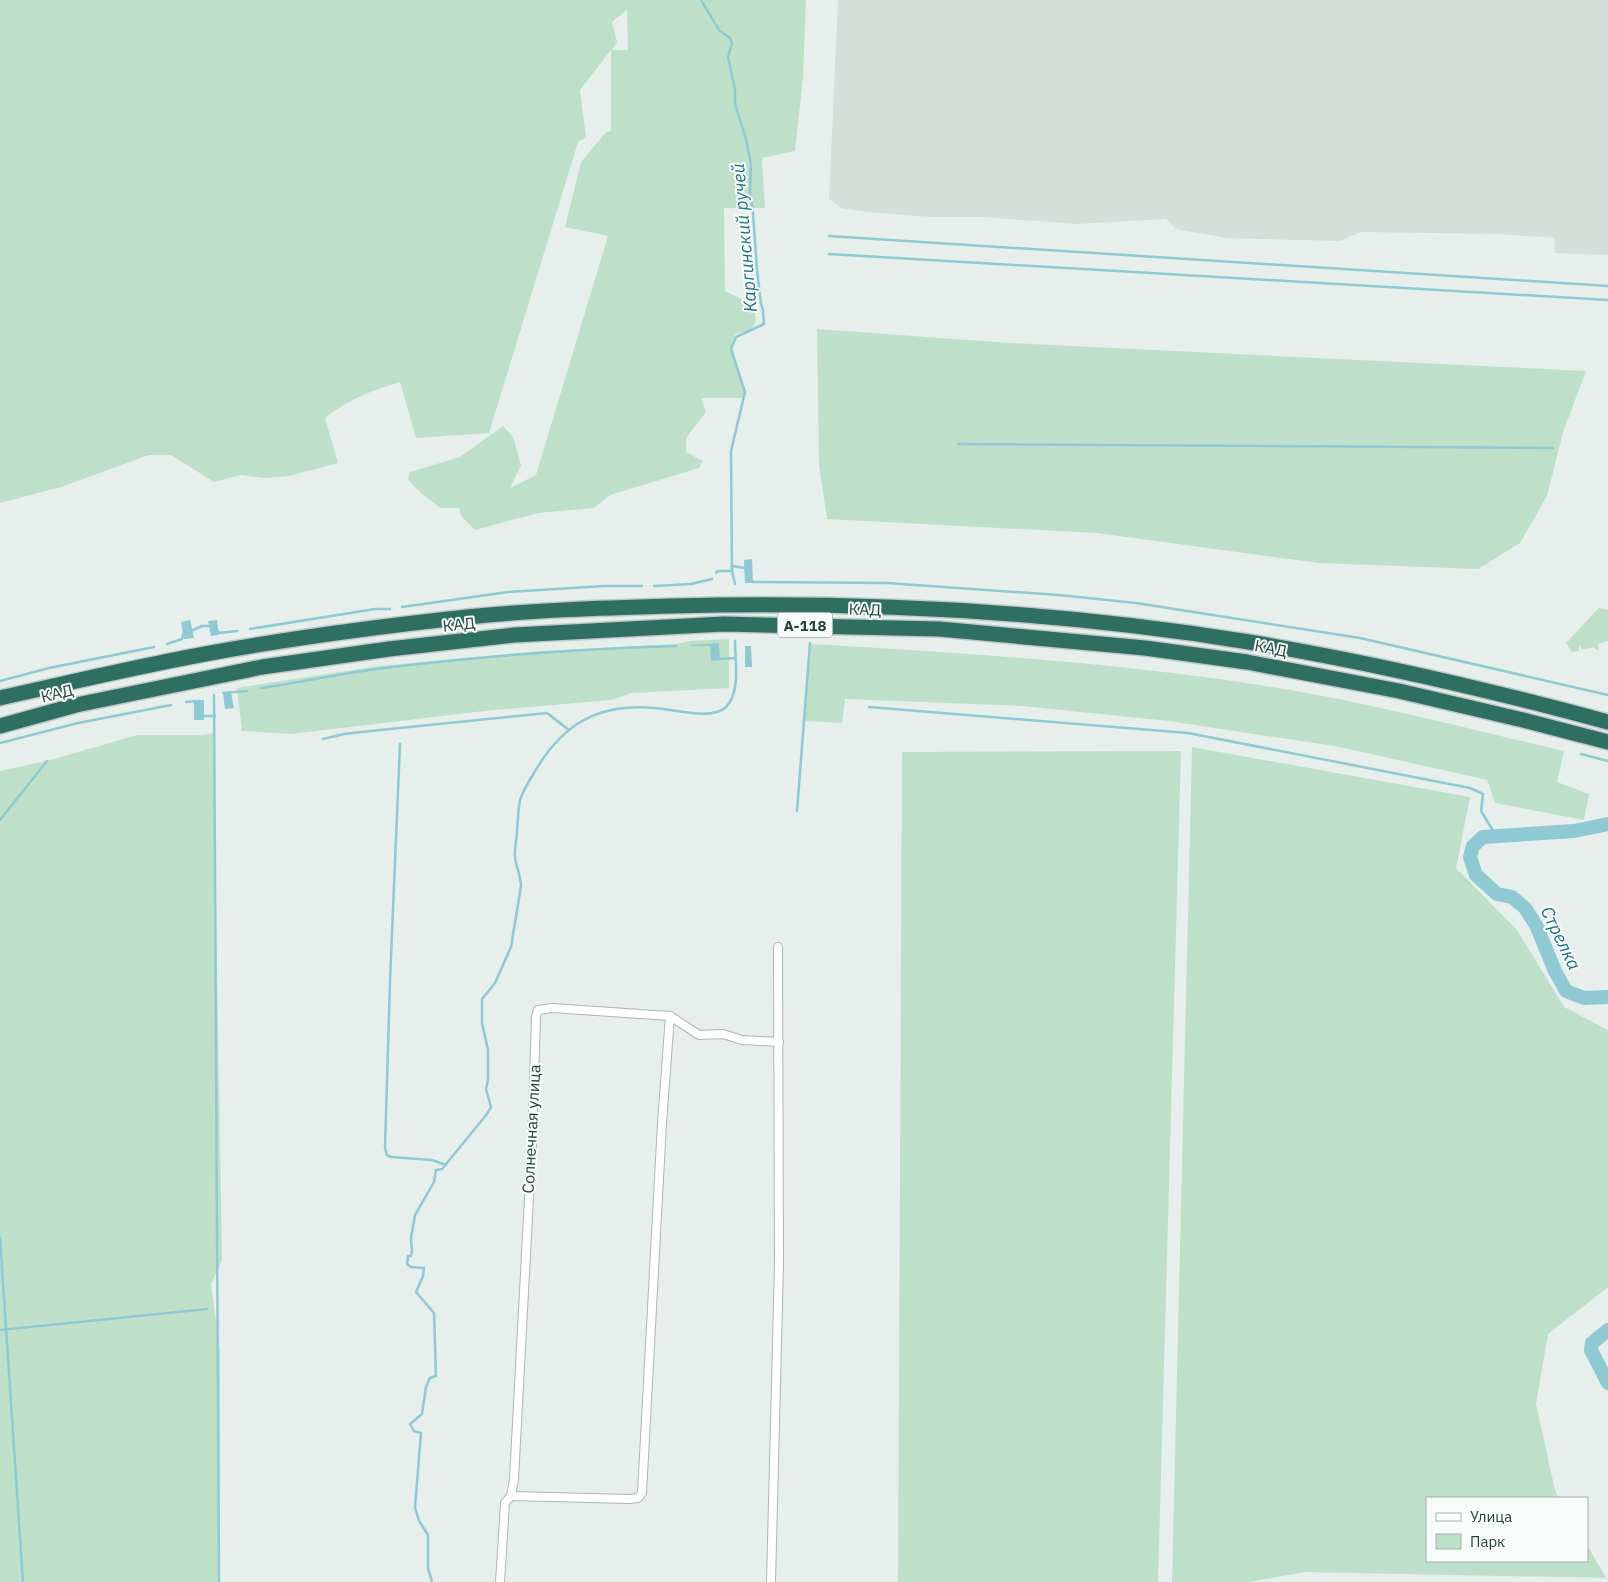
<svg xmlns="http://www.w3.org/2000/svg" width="1608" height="1582" font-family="'IBM Plex Sans',sans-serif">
  <rect width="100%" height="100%" fill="#e6efeb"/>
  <path fill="#d4dfda" d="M838,0h770v255l-53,-2 -1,-15 -54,-4 -139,-2 -21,9 -114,-3 -50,-9 -10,-10 -89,5 -96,-7h-50l-64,-5 -26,-4 -12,-9z"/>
  <g fill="#bfe0c8" fill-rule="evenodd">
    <path d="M0,0h806l-3,78 -8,73 -33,7 3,50h-41l1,83 29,14 2,17 -6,8 -15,4 -4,15 14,43 -1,6h-43l5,14 -20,26v14l17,9 -4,7 -89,27 -16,13 -56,5 -63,17 -13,-13 -3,-9h-18l-19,-14 -14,-14 2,-8 50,-15 43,-31 10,11 8,28 -11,23 26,-13 72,-239 -43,-9 16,-65 25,-30 5,-1v-81l-31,40 6,47 -8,5 -89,291 -73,5 -16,-56c-29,9 -51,17 -75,36l13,45 -49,13 -24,2 -24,-3 -27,7 -43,-27h-22l-88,32 -61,16zM627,10l1,40h-16l5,-8 -5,-20z"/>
    <path d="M817,329l192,14 577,28 -23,61 -16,64 -27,47 -42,26 -159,-6 -222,-30 -270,-14 -8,-54z"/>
    <path d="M1599,608l9,2v31l-10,3 1,7 -6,-4 -11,3 -2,-6 -1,7 -7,1 -6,-9c12,-12 21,-24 33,-35z"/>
    <path d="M729,639v49l-97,5 -21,7 -127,11 -193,23 -49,-3 -5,-43 142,-22 161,-15 136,-7 15,-3z"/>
    <path d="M811,644c156,9 313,19 468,44 96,16 190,41 285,63l-7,31 32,12 -5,26 -89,-17 -8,-23 -147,-33 -171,-26 -147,-15 -177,-7 -3,24 -38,-2z"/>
    <path d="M213,733l9,527 -11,24 9,67 -1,231h-219v-811l47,-10 90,-26h66z"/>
    <path d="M1192,747l278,50 -14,71 61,62 47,77 44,23v257l-60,47 -12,70 19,86 4,8h-132v63h160v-16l19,33 -301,-6 -57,10h-76z"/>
    <path d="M1181,751l-23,831h-260l4,-830z"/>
  </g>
  <g fill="#8ec9d4">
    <path d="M752,559l1,24h-8l-1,-23z"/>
    <path d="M190,620l4,18 -10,1 -3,-17z"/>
    <path d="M217,620l2,15 -8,1 -3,-15z"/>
    <path d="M719,643l1,17 -9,1 -1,-15h-19v-1z"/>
    <path d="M745,646h6l1,21h-7z"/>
    <path d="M231,692l3,16 -9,1 -2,-16z"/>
    <rect x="194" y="700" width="10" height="20"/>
  </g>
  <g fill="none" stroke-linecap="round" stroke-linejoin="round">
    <g stroke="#8ec9d4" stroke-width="2.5">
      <path d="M701,0l18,30 11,8 2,5 -4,14 7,33v14l11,35 5,25 -1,27 3,22 4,57 4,34 2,6 1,14 -28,13 -5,12 14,43 -14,59 1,120 3,13"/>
      <path d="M829,236l779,50"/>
      <path d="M829,254l779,46"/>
      <path d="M958,444l595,4"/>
      <path d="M732,566l13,2 1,2"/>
      <path d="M716,573l2,-2h14"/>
      <path d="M751,579l2,3 134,1 172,12 77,8 224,35 248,57"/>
      <path d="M654,586l37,-2 21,-5"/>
      <path d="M402,607l106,-15 96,-6h38"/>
      <path d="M250,629l125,-20h15"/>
      <path d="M217,630l2,3 18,-2"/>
      <path d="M191,631l11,-5h10"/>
      <path d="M167,644l15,-5 1,-5 3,-1"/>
      <path d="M719,659l16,-1"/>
      <path d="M0,681l49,-13 105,-21"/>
      <path d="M261,688c41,-6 82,-15 124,-20 96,-12 193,-19 291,-22"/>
      <path d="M223,693l24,-2"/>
      <path d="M214,695l5,887"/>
      <path d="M186,702l10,-1"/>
      <path d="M869,707l319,26 282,55 13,6 -2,17 16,26"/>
      <path d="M202,716h13"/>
      <path d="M323,739l21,-5 36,-4 167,-17 22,17"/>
      <path d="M0,743l78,-20 93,-18"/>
      <path d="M400,744l-10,237 -5,167 2,7 4,2 41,3 14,5"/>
      <path d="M1581,754l27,7"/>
      <path d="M797,811l13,-168"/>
      <path d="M0,820l47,-59"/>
      <path d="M0,1238l23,344"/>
      <path d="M0,1330l207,-21"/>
      <path d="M432,1582l-4,-14v-33l-9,-14 -4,-14 6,-74 -7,-2 -4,-7 12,-10 4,-27 4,-9 6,-2 -2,-63 -18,-21 7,-16 1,-8 -13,-1 -4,-3 1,-8h3l1,-5 -1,-13 4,-23 19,-33 2,-12 6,-1 45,-55 4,-7 -5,-18 2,-9v-30l-6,-27v-24l13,-16 16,-36 10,-61c0,-10 -5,-19 -6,-29 -1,-9 2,-18 2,-26 1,-10 1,-21 3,-31 3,-9 9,-19 14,-27 28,-49 64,-70 121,-65 18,1 56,13 71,-1 15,-15 9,-47 9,-66"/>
    </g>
    <g stroke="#8ec9d4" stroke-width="14">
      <path d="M1608,824l-34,7 -91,6 -10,9 -3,11 6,18 21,19 15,3 13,11 11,17 19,46 11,20 18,7 24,-1"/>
      <path d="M1608,1330l-16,13 -1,7 17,33"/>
    </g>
    <defs>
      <g id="street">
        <path d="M511,1496l3,-17 18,-337 4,-125 2,-7 14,-2 118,8 29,19 24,-1 19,6 37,2"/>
        <path d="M511,1496l119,3 8,-1 4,-5 20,-370 8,-107"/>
        <path d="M500,1582l5,-79 6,-7"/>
        <path d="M771,1582l8,-318 -1,-317"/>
      </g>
      <g id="highway">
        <path d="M0,698c72,-16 143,-33 216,-46 83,-15 167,-26 251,-35 68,-7 135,-9 204,-11 193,-5 387,5 578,36 121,20 241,48 359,80"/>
        <path d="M0,726l76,-21 186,-38 127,-18 125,-14 210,-11 215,5 206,19 102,14 152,29 124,29 85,22"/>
      </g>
    </defs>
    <use href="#street" stroke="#a8b8b2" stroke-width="10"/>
    <use href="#highway" stroke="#c2cac8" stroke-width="18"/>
    <use href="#street" stroke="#fff" stroke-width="8"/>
    <use href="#highway" stroke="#2f6f62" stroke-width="15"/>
  </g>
  <g text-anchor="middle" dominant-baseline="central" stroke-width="4" stroke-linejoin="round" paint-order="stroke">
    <rect fill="#f7fbf9" stroke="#637a73" stroke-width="1" x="777.5" y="612.5" width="55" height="25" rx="4"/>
    <g font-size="15" font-weight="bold" fill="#24423a">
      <text x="805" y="625">А-118</text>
    </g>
    <g font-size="16" fill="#24423a" stroke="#f7fbf9">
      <text transform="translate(865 609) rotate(2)">КАД</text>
      <text transform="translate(459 624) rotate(-6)">КАД</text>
      <text transform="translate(1271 648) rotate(11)">КАД</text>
      <text transform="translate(57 693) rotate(-14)">КАД</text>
      <text transform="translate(531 1129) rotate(-87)">Солнечная улица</text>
    </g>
    <g font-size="18" font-style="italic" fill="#1c6f80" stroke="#f7fbf9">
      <text transform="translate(744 238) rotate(-95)">Каргинский ручей</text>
      <text transform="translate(1561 938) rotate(64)">Стрелка</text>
    </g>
  </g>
  <rect x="1426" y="1497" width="162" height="65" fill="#f7fbf9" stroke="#a3b1ad"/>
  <rect x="1436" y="1513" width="25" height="8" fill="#ffffff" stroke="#a3b1ad"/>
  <text x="1470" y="1522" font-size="15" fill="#24423a">Улица</text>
  <rect x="1436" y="1534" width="25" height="15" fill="#bfe0c8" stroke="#a3b1ad"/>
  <text x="1470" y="1547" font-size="15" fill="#24423a">Парк</text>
</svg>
